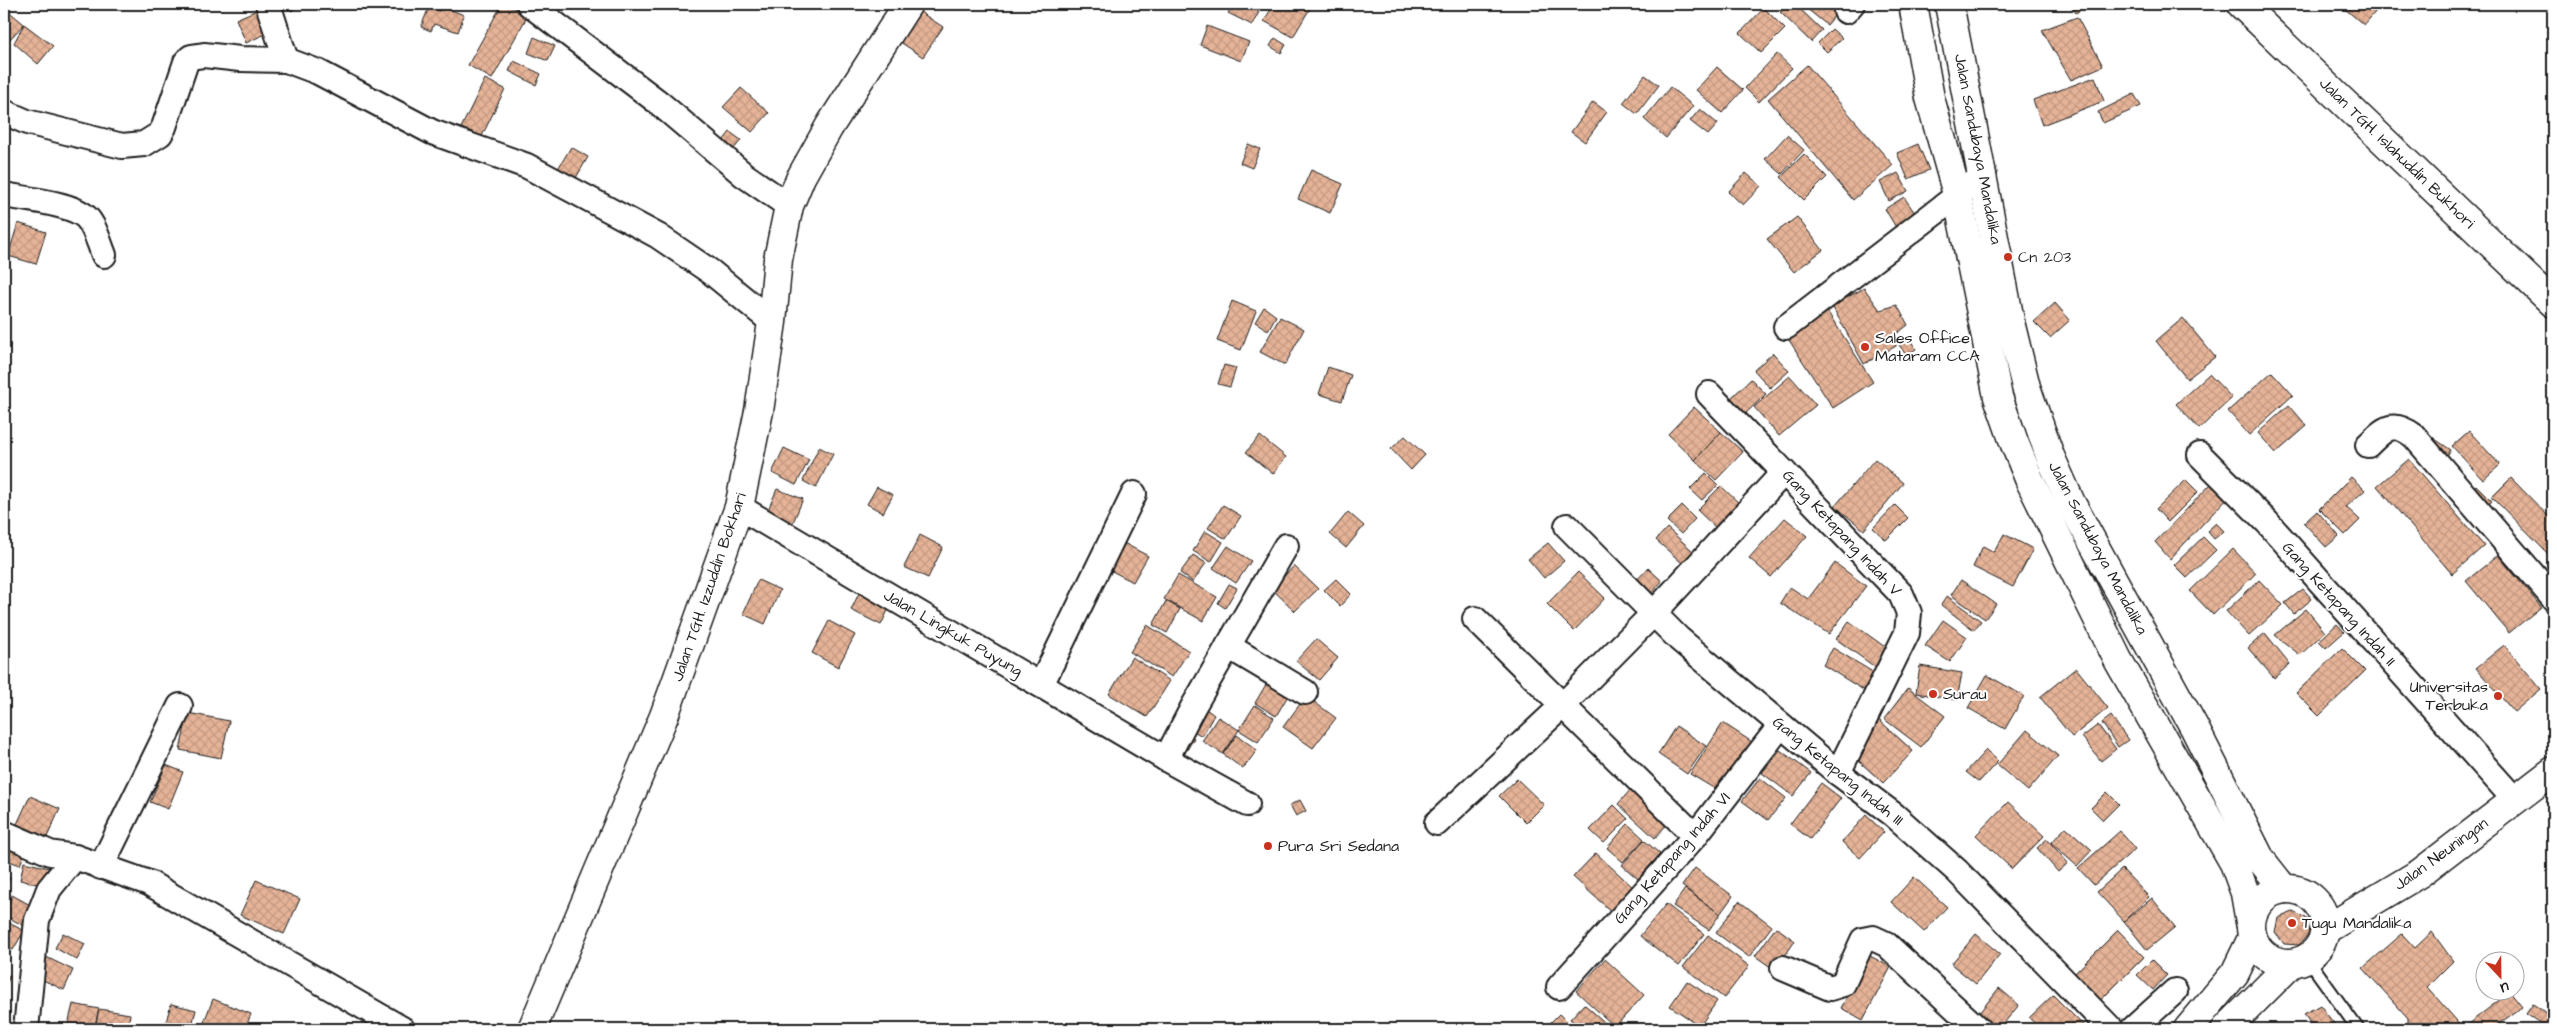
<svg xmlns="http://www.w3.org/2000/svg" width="2557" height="1033" font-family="'Architects Daughter',sans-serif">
  <defs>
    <pattern id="building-cross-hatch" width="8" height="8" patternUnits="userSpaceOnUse" patternTransform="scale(1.25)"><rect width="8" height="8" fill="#e5b397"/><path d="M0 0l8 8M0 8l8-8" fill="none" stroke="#c49982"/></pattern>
  </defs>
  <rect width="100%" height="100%" fill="#fff"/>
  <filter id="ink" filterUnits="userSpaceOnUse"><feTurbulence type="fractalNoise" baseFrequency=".02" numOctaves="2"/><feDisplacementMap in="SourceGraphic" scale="10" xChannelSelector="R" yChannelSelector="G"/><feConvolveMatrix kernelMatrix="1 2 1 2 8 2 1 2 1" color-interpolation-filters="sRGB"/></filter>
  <g filter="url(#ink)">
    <g fill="url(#building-cross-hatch)" stroke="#1c1c1c">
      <path d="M283,4h16l-7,7z"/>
      <path d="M502,4h4l22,11 -36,64 -24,-14z"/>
      <path d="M1234,4h10l15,8 -7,13 -24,-12z"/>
      <path d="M1274,4l38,1 -19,32 -29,-16z"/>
      <path d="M1789,4h6l27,26 -11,12 -31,-30z"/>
      <path d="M1801,4h44l-18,21z"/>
      <path d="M2069,4h19l-12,9z"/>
      <path d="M2339,4h43l-18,21z"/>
      <path d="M441,6l23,9 -6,17 -24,-8 -3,7 -10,-4 8,-20 10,4z"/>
      <path d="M914,8l29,19 -20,30 -29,-19z"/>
      <path d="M1764,8l21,21 -24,24 -21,-20z"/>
      <path d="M6,9l18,15 -14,15 -6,-5v-23z"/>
      <path d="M257,10l10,23 -21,10 -10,-24z"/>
      <path d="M2077,17l26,49 -32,14 -29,-50z"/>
      <path d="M24,24l29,22 -15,18 -24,-21z"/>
      <path d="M1207,26l42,16 -8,19 -41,-16z"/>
      <path d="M1832,29l10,9 -15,14 -9,-9z"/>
      <path d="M534,37l21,9 -7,15 -20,-8z"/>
      <path d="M1275,38l11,7 -5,8 -11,-7z"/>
      <path d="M1777,54l15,14 -33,34 -14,-14z"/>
      <path d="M514,61l27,13 -5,11 -27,-14z"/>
      <path d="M1807,65l86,100 -40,35 -85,-101z"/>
      <path d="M1717,67l26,23 -21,23 -26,-23z"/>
      <path d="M1645,75l14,10 -22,29 -14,-11z"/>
      <path d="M2095,77l9,24 -62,24 -9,-25z"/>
      <path d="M485,79l20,10 -26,53 -20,-10z"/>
      <path d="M1670,87l23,19 -27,32 -22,-19z"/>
      <path d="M741,88l28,25 -17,19 -29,-25z"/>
      <path d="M2134,94l7,12 -38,17 -5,-11z"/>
      <path d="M1593,102l14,10 -22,30 -14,-10z"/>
      <path d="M1700,109l18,15 -10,11 -18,-14z"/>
      <path d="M730,132l11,8 -11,14 -11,-8z"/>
      <path d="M1787,135l17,15 -22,24 -17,-15z"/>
      <path d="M1248,144l12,5 -8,19 -12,-5z"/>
      <path d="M1918,144l11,26 -21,9 -11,-26z"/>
      <path d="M571,147l17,10 -15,26 -17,-11z"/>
      <path d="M1804,154l23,23 -23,23 -23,-23z"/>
      <path d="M1311,170l32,14 -13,29 -32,-14z"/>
      <path d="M1746,173l15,13 -18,19 -15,-13z"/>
      <path d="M1898,173l10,18 -19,10 -9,-19z"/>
      <path d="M1904,197l13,19 -20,13 -12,-20z"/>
      <path d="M1797,217l26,33 -29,22 -27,-33z"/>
      <path d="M18,223l28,9 -10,32 -28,-8z"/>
      <path d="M1864,288l16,22 17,-5 11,20 -13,10 1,11 -32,18 -32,-58z"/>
      <path d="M1232,301l24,10 -15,39 -24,-9z"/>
      <path d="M2055,303l15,17 -20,18 -16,-16z"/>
      <path d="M1264,307l12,9 -8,14 -13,-8z"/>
      <path d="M1827,311l46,71 -40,26 -46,-71z"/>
      <path d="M1280,317l24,12 -19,36 -25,-13z"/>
      <path d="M2183,318l32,39 -28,22 -31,-38z"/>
      <path d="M1909,338l7,11 -10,6 -7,-10z"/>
      <path d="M1773,353l16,18 -19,17 -16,-18z"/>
      <path d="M1224,365l12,3 -6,19 -12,-3z"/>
      <path d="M1328,367l23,8 -9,26 -23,-7z"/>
      <path d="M2272,372l21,23 -44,40 -21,-24z"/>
      <path d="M2209,374l23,24 -33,31 -23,-25z"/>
      <path d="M1790,376l26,29 -37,31 -25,-29z"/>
      <path d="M1751,379l15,15 -21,20 -14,-16z"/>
      <path d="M2289,405l18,21 -31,27 -18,-20z"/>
      <path d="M1694,407l27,25 -26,28 -27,-26z"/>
      <path d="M2469,431l31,34 -17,15 -31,-34z"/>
      <path d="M1721,432l22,20 -27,28 -21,-20z"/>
      <path d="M1260,436l26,21 -13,17 -27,-22z"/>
      <path d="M1405,436l20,19 -14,15 -20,-21z"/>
      <path d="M2432,437l19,13 -6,8 -19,-13z"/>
      <path d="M819,447l14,7 -17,34 -13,-7z"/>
      <path d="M784,448l25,12 -13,25 -24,-12z"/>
      <path d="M1875,459l28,24 -39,47 -29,-24z"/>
      <path d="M2409,459l75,87 -32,28 -75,-88z"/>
      <path d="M1706,473l12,12 -16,15 -12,-11z"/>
      <path d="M2351,477l14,13 -19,17 14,13 -15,15 -26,-26z"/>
      <path d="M2511,478l42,43v38l-61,-62z"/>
      <path d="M2186,480l12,12 -30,30 -12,-13z"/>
      <path d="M2213,482l15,15 -58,62 -15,-17z"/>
      <path d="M2476,485l16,16 -9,9 -16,-16z"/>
      <path d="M1721,486l22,21 -24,24 -22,-21z"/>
      <path d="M877,487l16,8 -10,18 -16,-9z"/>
      <path d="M777,489l26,10 -12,28 -26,-10z"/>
      <path d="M1223,505l18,11 -15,23 -18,-11z"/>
      <path d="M1895,505l13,13 -22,22 -13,-12z"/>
      <path d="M1682,506l13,13 -14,15 -14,-13z"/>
      <path d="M2317,511l22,25 -13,11 -22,-24z"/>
      <path d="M1348,512l16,14 -18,22 -16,-14z"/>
      <path d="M1785,518l22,18 -36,41 -22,-19z"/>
      <path d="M2216,523l8,8 -10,8 -7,-8z"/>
      <path d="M1667,528l26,23 -11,12 -26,-23z"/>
      <path d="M1205,531l18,11 -12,20 -18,-11z"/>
      <path d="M2004,534l29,15 -20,38 -40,-20 10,-21 11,6z"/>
      <path d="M920,535l23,12 -15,31 -24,-11z"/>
      <path d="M2203,537l13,13 -29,28 -13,-13z"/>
      <path d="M1120,541l28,15 -15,26 -27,-14z"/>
      <path d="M1548,543l16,18 -20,17 -16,-19z"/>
      <path d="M1228,546l23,15 -15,22 -23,-15z"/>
      <path d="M2233,549l23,24 -43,42 -23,-24z"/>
      <path d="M1193,555l13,8 -13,19 -13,-9z"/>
      <path d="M2498,555l43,52 -32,26 -43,-52z"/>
      <path d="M1835,563l31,23 -37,48 -49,-31 10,-16 18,12z"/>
      <path d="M1294,566l24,23 -23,22 -23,-22z"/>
      <path d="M1648,568l14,13 -11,13 -15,-13z"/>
      <path d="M1578,572l27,26 -31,33 -27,-27z"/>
      <path d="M1178,575l39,22 -14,24 -39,-22z"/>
      <path d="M1336,579l15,15 -11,12 -16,-16z"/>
      <path d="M758,580l22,10 -15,34 -22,-10z"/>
      <path d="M1961,580l35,24 -11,15 -34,-24z"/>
      <path d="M2259,580l24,25 -34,31 -23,-25z"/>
      <path d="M1229,584l8,4 -12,20 -7,-5z"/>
      <path d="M2303,589l9,10 -18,15 -9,-11z"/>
      <path d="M860,591l30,15 -9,19 -30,-15z"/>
      <path d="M1947,596l34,25 -7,9 -33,-25z"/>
      <path d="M1166,601l14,8 -13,24 -14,-8z"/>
      <path d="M2306,609l19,23 -25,23 -25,-20z"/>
      <path d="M1943,620l24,17 -17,25 -25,-16z"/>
      <path d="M829,621l26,14 -17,32 -26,-14z"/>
      <path d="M1849,621l43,31 -13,18 -43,-31z"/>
      <path d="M2337,624l7,8 -18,16 -7,-7z"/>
      <path d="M1147,625l42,26 -17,26 -42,-25z"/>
      <path d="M2265,633l25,31 -16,14 -26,-30z"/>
      <path d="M1316,639l22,19 -19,22 -23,-19z"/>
      <path d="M2504,645l37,44 -27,23 -38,-44z"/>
      <path d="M1833,648l43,26 -11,17 -42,-26z"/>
      <path d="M2342,648l23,23 -46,45 -23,-23z"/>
      <path d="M1132,657l38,24 -23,36 -38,-23z"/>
      <path d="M1920,666l42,7 -5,27 -41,-7z"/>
      <path d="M2076,668l32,40 -36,29 -32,-40z"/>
      <path d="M1987,675l37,21 -19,33 -37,-21z"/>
      <path d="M1268,681l21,13 -13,22 -21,-13z"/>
      <path d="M1908,688l37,28 -24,31 -37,-28z"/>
      <path d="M1306,696l30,22 -23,30 -30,-21z"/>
      <path d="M1255,705l19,13 -16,24 -19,-12z"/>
      <path d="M1206,709l8,6 -12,21 -10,-6z"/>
      <path d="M188,713l41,8 -8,37 -41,-8z"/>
      <path d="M2111,716l17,24 -10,7 -16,-24z"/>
      <path d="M1218,717l21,13 -16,24 -21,-13z"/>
      <path d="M1879,720l34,31 -30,32 -34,-31z"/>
      <path d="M1723,723l29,19 -32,50 -30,-18z"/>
      <path d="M2098,725l18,24 -15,12 -19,-24z"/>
      <path d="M1676,726l30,20 -19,28 -29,-20z"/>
      <path d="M2027,730l31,26 -30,35 -31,-26z"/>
      <path d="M1186,733l8,5 -10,17 -8,-5z"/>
      <path d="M1237,735l20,15 -14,19 -20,-15z"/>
      <path d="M1780,750l31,23 -18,23 -31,-23z"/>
      <path d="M1986,750l12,11 -19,21 -13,-10z"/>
      <path d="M166,765l17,7 -15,37 -18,-7z"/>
      <path d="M1760,778l26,20 -18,22 -26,-19z"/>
      <path d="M1517,779l27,26 -18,18 -27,-27z"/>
      <path d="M1821,783l20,15 -31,41 -20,-15z"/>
      <path d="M1632,788l37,34 -14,16 -37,-34z"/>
      <path d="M2107,792l12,12 -16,16 -12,-12z"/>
      <path d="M30,796l30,13 -13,28 -30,-13z"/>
      <path d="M1300,800l6,11 -10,5 -6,-11z"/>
      <path d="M2008,802l36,34 -32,33 -36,-34z"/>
      <path d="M1614,805l14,14 -24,24 -14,-13z"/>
      <path d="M1866,815l18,17 -24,26 -18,-16z"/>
      <path d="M1628,824l16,15 -21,23 -16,-14z"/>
      <path d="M2066,827l26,23 -15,16 -26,-23z"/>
      <path d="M2120,831l15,18 -41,36 -16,-17z"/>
      <path d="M2047,839l21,24 -10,9 -21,-24z"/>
      <path d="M1644,840l16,14 -22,25 -16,-14z"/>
      <path d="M10,841l17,6 -7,18 -16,-6z"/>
      <path d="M1596,853l40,37 -22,24 -41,-37z"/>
      <path d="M24,862l25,6 -4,18 -25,-6z"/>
      <path d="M1695,868l38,28 -13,18 -38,-28z"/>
      <path d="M2122,869l27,28 -25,24 -27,-29z"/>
      <path d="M4,875l6,3 -6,14z"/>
      <path d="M1914,877l33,30 -23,25 -33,-30z"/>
      <path d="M256,880l44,19 -16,35 -44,-19z"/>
      <path d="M1685,889l35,25 -11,16 -36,-24z"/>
      <path d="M12,895l22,12 -10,19 -20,-11z"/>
      <path d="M2152,898l23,29 -28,23 -23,-29z"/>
      <path d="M1739,901l33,25 -23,31 -33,-24z"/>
      <path d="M1666,904l38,30 -25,32 -39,-30z"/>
      <path d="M2293,912l13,6 3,15 -10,12 -15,-1 -9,-12 3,-14z"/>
      <path d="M4,920l20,11 -11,19 -9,-5z"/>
      <path d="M1776,927l19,14 -20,29 -20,-14z"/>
      <path d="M2118,930l26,27 -48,48 -26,-27z"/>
      <path d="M2432,932l21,29 -26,26 37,42h-54l-2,-2v-9l-45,-50 39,-34 13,14z"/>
      <path d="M63,933l22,11 -8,16 -22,-12z"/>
      <path d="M1976,934l24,20 -24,30 -25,-20z"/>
      <path d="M1708,935l41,31 -25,32 -41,-31z"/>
      <path d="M44,956l29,14 -9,20 -29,-14z"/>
      <path d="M1870,956l21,11 -28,53 -22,-12z"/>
      <path d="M1605,959l39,36 -29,32 -39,-36z"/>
      <path d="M2152,960l15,15 -14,15 -16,-15z"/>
      <path d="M4,973l6,4 -6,10z"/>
      <path d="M1687,981l30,20 -17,25 -30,-20z"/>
      <path d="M1999,988l20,17 -20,24h-9l-15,-11z"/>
      <path d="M2510,992l12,15 -30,22h-20l-4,-5z"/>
      <path d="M2053,995l31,31 -3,3h-40l-12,-11z"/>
      <path d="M213,999l38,15 -6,15h-24l-17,-7z"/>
      <path d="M73,1004l26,5 -5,20h-27z"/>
      <path d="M171,1004l25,6 -5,19h-27z"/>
      <path d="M1584,1004l26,23 -2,2h-26l-12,-10z"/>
      <path d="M2533,1004l20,14 -4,11 -23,-15z"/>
      <path d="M2320,1005l18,24h-24l-10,-15z"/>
      <path d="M99,1009l31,5 -2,15h-33z"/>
      <path d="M1559,1014l16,15h-31z"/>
    </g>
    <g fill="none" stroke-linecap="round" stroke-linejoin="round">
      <defs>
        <path id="service" d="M2307,958l51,71"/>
        <g id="minor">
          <path d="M268,4l18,56"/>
          <path d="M529,4l129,98 86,73 45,31"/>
          <path d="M1846,11l6,-7"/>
          <path d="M4,112l23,10 95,24 22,-2 16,-10 4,-7 22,-65 5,-5 13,-2 36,4 46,1 32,12 114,60 95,34 105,56 26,14 53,36 61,50"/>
          <path d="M4,195c20,4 67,8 82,22 9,9 13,26 18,38"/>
          <path d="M1786,327l198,-152"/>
          <path d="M1709,394l192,200 8,19 -2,20 -69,140"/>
          <path d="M2368,445c17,-17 25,-25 46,-9l139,162"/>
          <path d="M2200,455l67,67 248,278"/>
          <path d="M739,507l427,252 81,45"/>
          <path d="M1567,526l112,113 159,134 56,42 63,56 154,158"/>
          <path d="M1475,619l220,217"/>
          <path d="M1228,646l77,46"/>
          <path d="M1041,685l93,-191"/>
          <path d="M1166,759l27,-52 93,-161"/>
          <path d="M1437,823l126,-118 89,-90 132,-143"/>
          <path d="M4,833l46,20 25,4 74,26 253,146"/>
          <path d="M101,867l79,-161"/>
          <path d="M1783,968l47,20 13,-4 20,-44 10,-2 13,6 92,85"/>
          <path d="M1559,987l136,-151 86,-111"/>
          <path d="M26,1029l11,-109 12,-31 26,-32"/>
          <path d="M2133,1029l42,-38"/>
        </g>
        <g id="tertiary">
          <path d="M2241,4l312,299"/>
          <path d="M532,1029l132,-313 75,-209 20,-96 13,-89 6,-63 11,-53 12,-29 28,-50 79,-123"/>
        </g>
        <g id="secondary">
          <path d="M1913,4l17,94 27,96 41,203 16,45 16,39 88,179 116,203 11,30 5,29"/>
          <path d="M1949,4l62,322 15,61 24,69 21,47 123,224 67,133 23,29"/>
          <circle cx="2288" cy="926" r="37"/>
          <path d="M2325,930l95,-57 133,-102"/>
          <path d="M2188,1029l47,-56 17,-35"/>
          <path d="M2226,1029l66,-66"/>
        </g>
      </defs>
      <use href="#service" stroke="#1c1c1c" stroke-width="15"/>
      <use href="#minor" stroke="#1c1c1c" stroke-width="28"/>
      <use href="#tertiary" stroke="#1c1c1c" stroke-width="31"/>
      <use href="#secondary" stroke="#1c1c1c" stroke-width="31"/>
      <use href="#service" stroke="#fff" stroke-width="11"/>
      <use href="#minor" stroke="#fff" stroke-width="24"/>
      <use href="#tertiary" stroke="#fff" stroke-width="28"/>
      <use href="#secondary" stroke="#fff" stroke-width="28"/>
    </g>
  </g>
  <g fill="#c8321e" stroke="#fff" stroke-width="2">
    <circle cx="2008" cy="257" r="5"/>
    <circle cx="1865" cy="347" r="5"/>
    <circle cx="1933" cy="694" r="5"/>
    <circle cx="2498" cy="696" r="5"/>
    <circle cx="1268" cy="846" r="5"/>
    <circle cx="2292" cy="923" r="5"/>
  </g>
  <g text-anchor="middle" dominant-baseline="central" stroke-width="4" stroke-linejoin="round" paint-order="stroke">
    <g font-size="16" fill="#1c1c1c" stroke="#fff">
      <text transform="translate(1978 149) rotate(79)">Jalan Sandubaya Mandalika</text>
      <text transform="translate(2397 153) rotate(44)">Jalan TGH. Islahuddin Bukhori</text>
      <text transform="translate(1842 533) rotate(47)">Gang Ketapang Indah V</text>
      <text transform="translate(2098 548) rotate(62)">Jalan Sandubaya Mandalika</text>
      <text transform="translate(709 587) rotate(-71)">Jalan TGH. Izzuddin Bokhari</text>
      <text transform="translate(2339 604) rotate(48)">Gang Ketapang Indah II</text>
      <text transform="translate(953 633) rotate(30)">Jalan Lingkuk Puyung</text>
      <text transform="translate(1838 771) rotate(39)">Gang Ketapang Indah III</text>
      <text transform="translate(2441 854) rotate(-36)">Jalan Neuningan</text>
      <text transform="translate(1672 858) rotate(-49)">Gang Ketapang Indah VI</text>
    </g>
    <g font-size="16" fill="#1c1c1c" stroke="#fff" text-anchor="start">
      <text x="2018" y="257">Cn 203</text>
      <text x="1875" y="338">Sales Office<tspan x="1875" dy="18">Mataram CCA</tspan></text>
      <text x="2488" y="687" text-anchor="end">Universitas<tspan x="2488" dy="18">Terbuka</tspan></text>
      <text x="1943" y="694">Surau</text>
      <text x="1278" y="846">Pura Sri Sedana</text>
      <text x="2302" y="923">Tugu Mandalika</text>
    </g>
  </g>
  <rect width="2557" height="1033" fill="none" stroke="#fff" stroke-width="20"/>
  <rect x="10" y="10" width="2537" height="1013" fill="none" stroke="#1c1c1c" stroke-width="2" filter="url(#ink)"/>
  <g transform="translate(2500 976) rotate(158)"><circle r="24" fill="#ffffff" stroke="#a4a4a4"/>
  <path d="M0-4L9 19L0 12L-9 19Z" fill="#c8321e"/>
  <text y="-8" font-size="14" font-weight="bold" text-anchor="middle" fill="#1c1c1c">U</text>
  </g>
</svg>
